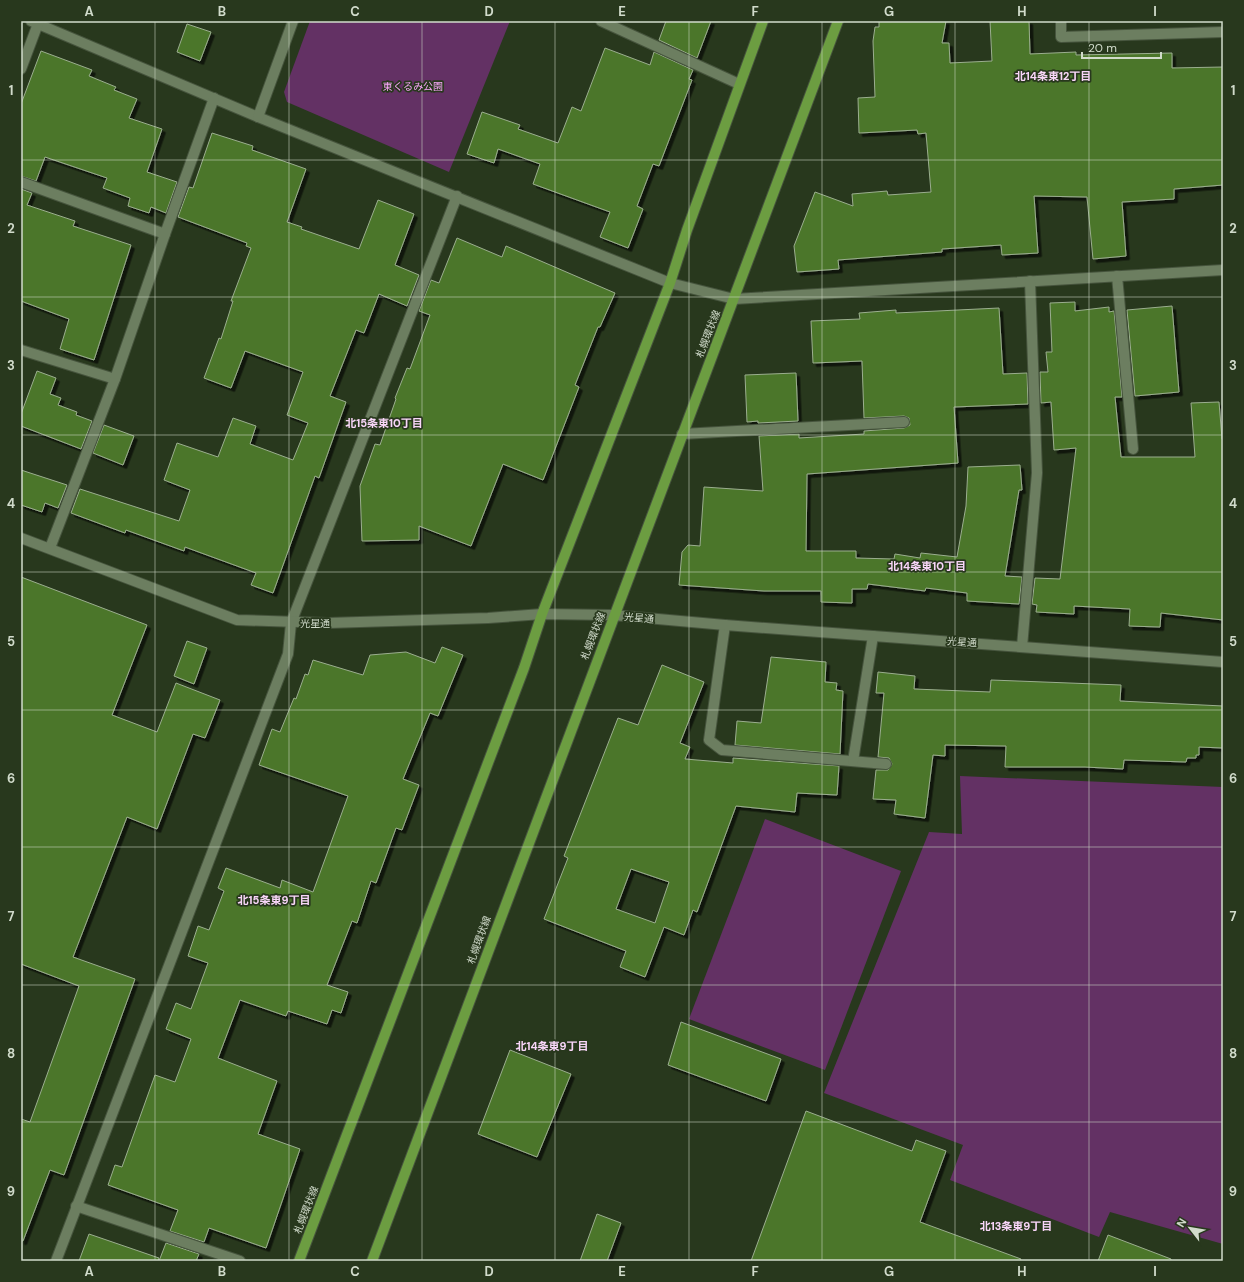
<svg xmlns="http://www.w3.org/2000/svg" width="1244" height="1282" font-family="'DM Sans','Noto Sans JP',sans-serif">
  <defs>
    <filter id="shadow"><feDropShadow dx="3.5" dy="3.5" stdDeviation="0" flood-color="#0009"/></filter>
  </defs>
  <rect width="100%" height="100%" fill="#28381d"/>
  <g fill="#633164">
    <path d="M310,21h200l-61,151 -162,-70 -3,-10z"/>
    <path d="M960,776l263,11v457l-113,-32 -11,25 -149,-57 13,-35 -139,-52 105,-261 33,2z"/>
    <path d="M765,819l136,52 -76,199 -136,-51z"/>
  </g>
  <g fill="#4b7629" stroke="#9bae8f" fill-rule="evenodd" filter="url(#shadow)">
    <path d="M666,21h45l-14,37 -38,-18z"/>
    <path d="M879,21h67l-4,22h7l1,20 42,-2 -2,-40h39l1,33 46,-2v3l96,-2v15l51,-1v118l-49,4v10l-52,3 4,54 -33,3 -6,-62 -53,-1 4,57 -36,2 -1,-10 -59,4v3l-104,8 1,9 -42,3 -3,-26 21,-54 38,14 -1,-12 35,-3 1,4 43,-3 -5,-59 -8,1 -1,-4 -58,3 -1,-35 17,-1 -2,-56 2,-14h4z"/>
    <path d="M187,24l24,8 -11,29 -23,-9z"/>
    <path d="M605,48l45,17 4,-13 39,18 -4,9 3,1 -33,86 -6,-2 -16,42 6,3 -15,39 -28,-11 10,-25 -77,-28 7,-20 -42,-15 -4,14 -27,-9 15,-42 38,13 -2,4 40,14 14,-36 9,4z"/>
    <path d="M41,51l51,19 -3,6 27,11 -2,3 23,9 -8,19 33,11 -15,43 30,10 -11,31 -15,-6 -2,6 -21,-7 2,-8 -27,-10 4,-10 -62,-21 -9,24 -15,-5v-72z"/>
    <path d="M212,133l41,13 -1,4 54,19 -19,53 15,5 -1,2 58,20 19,-49 36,14 -19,51 24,10 -12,31 -28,-12 -15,39 -8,-3 -26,66 16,6 -27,76 -4,-2 -42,117 -22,-8 5,-12 -71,-26 -1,4 -58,-21 -1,3 -54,-20 9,-24 99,32 11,-31 -26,-10 13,-37 41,14 15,-39 23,8 -6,18 43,16 15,-37 -21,-8 16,-43 -58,-21 -14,37 -27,-10 15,-40 2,1 12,-38h-2l20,-53 -5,-2 1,-3 -69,-26 11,-30 4,1z"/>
    <path d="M21,189l11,4 -5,12 48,16 -2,5 58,19 -37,115 -34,-11 9,-30 -48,-18z"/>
    <path d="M457,238l45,19 4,-11 109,47 -15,34h-2l-23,58 4,2 -36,93 -40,-16 -32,82 -52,-20v14l-57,1 -2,-55 15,-42 5,1 16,-46 -1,-1 12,-30 3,1 20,-54 -11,-4 12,-31 8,3z"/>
    <path d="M1075,302v9l34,-4v5l5,-1 8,86h-7l6,60h74l-4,-54 28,-1 3,37 1,-1v182l-62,-7 -1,14 -31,-1 1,-17 -56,-3v8l-38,-2 1,-7 -5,-1 3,-26 25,1 16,-131 -22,2 -3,-48 -10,1 -1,-31h8l-2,-20h6l-2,-49z"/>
    <path d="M1172,306l7,86 -44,4 -8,-86z"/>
    <path d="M999,308l4,66 24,-1 1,31 -74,3 4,56 -151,11 -1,77h50v7l38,1 1,-5 25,4 1,-5 36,4 9,-51 2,-39 52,-2 2,25h-3l-14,86 17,1 -3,27 -52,-3v-8l-41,-5 -1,3 -57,-7 -1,5h-15v14l-31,-1v-11h-57l-85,-6 3,-33 6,-7 12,1 4,-59 59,4 -4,-55 40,-2v4l65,-4v-3l40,-3 6,-3 -1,-7 -5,-2 -40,2 -2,-57 -49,2 -2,-42 49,-2 -1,-6 37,-3v3z"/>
    <path d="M37,371l19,7 -6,16 11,4 -3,7 19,7 -1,3 16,6 -11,28 -60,-23v-12z"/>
    <path d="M796,373l2,48 -40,2v-2l-11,1 -2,-47z"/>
    <path d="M104,425l30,11 -11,29 -30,-12z"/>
    <path d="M21,470l46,15 -9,23 -13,-5 -3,9 -21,-7z"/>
    <path d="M21,577l126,48 -35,90 45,17 19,-49 44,17 -15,38 -12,-4 -36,95 -30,-12 -54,140 62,22 -71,196 -14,-5 -27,71h-2v-122l9,3 49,-136 -58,-22z"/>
    <path d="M187,641l20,7 -13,36 -20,-8z"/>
    <path d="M442,647l21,8 -25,61 -8,-3 -27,66 16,6 -17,45 -6,-2 -20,55 -5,-2 -14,42 -5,-2 -25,64 21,7 -7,21 -9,-3 -5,14 -39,-13 -2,5 -46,-16 -22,58 59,23 -19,53 42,15 -34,99 -57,-20 -5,14 -34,-11 8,-21 -70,-25 7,-20 7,2 33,-92 20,7 16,-43 -25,-10 10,-26 15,6 17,-46 -20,-7 10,-30 11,4 15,-39 -6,-3 8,-20 54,20 2,-8 31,12 35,-96 -89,-31 13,-36 8,3 14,-34 2,1 9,-25 3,1 5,-15 50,15 7,-20 36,-3 29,11z"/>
    <path d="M771,657l55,5 -1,20 12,1 -1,7 7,1 -3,63 -105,-9 2,-24 24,2z"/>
    <path d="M662,665l42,17 -24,61 10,4 -5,12 48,4v-5l106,8 -2,29 -40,-2 -2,19 -59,-6 -39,106 -4,-2 -9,25 -20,-8 -19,50 -25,-10 6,-16 -82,-32 24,-61 -4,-2 54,-138 20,7zM631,869l38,13 -14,41 -39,-14z"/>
    <path d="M878,672l37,4 -1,13 76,3 1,-12 130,5 -1,16 103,5v42l-24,-1v8h-3v3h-9l-1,4 -62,-2 -1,9 -38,-2h-80l1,-21 -61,-1v11l-12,-1 -8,63 -31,-4 2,-14 -23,-1 3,-29h12l4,-6 -3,-6 -11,-1 6,-64h-8z"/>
    <path d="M681,1022l100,37 -15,42 -98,-36z"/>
    <path d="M510,1050l61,24 -34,83 -59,-23z"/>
    <path d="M806,1111l106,40 4,-11 30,11 -26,71 101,37 -1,2h-269z"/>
    <path d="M597,1214l24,9 -14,38h-27z"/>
    <path d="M89,1234l70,24 -1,3h-79z"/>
    <path d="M1108,1235l63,24v2h-73z"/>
    <path d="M166,1243l33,11 -3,7h-37z"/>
  </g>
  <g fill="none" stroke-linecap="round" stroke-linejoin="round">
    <defs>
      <g id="service">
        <path d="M1117,276l16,173"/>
        <path d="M682,434l222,-12"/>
        <path d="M725,625l-16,115 13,10 164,14"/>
        <path d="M853,761l20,-125"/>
      </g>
      <g id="minor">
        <path d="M31,21l227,96 412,166 64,16 489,-29"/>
        <path d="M601,21l138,63"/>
        <path d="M1061,21v16l162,-5"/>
        <path d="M21,69l18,-48"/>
        <path d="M258,117l35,-96"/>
        <path d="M21,182l144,52"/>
        <path d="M21,350l94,29"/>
        <path d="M50,548l65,-169 50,-145 49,-136"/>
        <path d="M1022,647l15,-174 -7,-192"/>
        <path d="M76,1206l164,55"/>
        <path d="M56,1261l232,-607 3,-31 166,-427"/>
      </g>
      <path id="tertiary" d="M21,538l216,82 91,3 160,-5 54,-4 71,1 112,10 498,37"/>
      <g id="primary">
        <path d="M299,1261l225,-593 18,-54 128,-331 17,-53 76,-209"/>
        <path d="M372,1261l466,-1240"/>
      </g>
    </defs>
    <use href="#service" stroke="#46543d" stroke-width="12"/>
    <use href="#minor" stroke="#46543d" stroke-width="12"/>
    <use href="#tertiary" stroke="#46543d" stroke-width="12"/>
    <use href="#primary" stroke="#46543d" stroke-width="12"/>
    <use href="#service" stroke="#6c7e60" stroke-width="10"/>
    <use href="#minor" stroke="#6c7e60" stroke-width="10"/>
    <use href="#tertiary" stroke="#6c7e60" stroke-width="10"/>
    <use href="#primary" stroke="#6c9d41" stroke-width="10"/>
  </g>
  <path fill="none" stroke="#d1dbcb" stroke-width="1" stroke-opacity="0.55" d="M155,21v1240M289,21v1240M422,21v1240M555,21v1240M689,21v1240M822,21v1240M955,21v1240M1089,21v1240M21,160h1202M21,297h1202M21,435h1202M21,572h1202M21,710h1202M21,847h1202M21,985h1202M21,1122h1202"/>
  <g text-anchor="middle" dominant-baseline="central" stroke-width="3.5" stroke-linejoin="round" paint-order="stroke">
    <g font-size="10" fill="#fca7fd" stroke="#28381d">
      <text x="413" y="86">東くるみ公園</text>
    </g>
    <g font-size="10" fill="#d1dbcb" stroke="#28381d">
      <text transform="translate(708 334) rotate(-69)">札幌環状線</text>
      <text transform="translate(639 618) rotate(5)">光星通</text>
      <text x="315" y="623">光星通</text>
      <text transform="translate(593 636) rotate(-69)">札幌環状線</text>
      <text transform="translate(962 642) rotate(4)">光星通</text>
      <text transform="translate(479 940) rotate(-70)">札幌環状線</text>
      <text transform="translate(306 1210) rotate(-69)">札幌環状線</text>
    </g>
    <g font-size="11" font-weight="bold" fill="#f9d6f9" stroke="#28381d">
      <text x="1053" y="76">北14条東12丁目</text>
      <text x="384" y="423">北15条東10丁目</text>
      <text x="927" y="566">北14条東10丁目</text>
      <text x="274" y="900">北15条東9丁目</text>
      <text x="552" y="1046">北14条東9丁目</text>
      <text x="1016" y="1226">北13条東9丁目</text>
    </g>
  </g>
  <rect width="1244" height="1282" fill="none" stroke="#28381d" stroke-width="44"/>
  <g transform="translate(1190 1228) rotate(301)" stroke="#28381d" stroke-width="3" paint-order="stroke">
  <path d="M0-3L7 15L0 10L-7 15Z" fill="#d1dbcb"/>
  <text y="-6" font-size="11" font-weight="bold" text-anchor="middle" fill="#d1dbcb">N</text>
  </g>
  <path d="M1082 52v6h79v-6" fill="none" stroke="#d1dbcb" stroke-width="2"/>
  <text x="1088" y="52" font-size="12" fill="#d1dbcb" stroke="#28381d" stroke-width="3" paint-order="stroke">20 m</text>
  <rect x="22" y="22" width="1200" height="1238" fill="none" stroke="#d1dbcb" stroke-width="1.5"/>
  <g font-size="13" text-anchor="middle" font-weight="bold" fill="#d1dbcb">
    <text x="89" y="16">A</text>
    <text x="222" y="16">B</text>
    <text x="355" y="16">C</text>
    <text x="489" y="16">D</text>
    <text x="622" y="16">E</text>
    <text x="755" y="16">F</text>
    <text x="889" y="16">G</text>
    <text x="1022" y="16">H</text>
    <text x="1155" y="16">I</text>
    <text x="11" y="95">1</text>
    <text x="1233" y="95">1</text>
    <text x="11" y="233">2</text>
    <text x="1233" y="233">2</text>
    <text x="11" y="370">3</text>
    <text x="1233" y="370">3</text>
    <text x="11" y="508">4</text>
    <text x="1233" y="508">4</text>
    <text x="11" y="646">5</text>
    <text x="1233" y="646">5</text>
    <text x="11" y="783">6</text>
    <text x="1233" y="783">6</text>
    <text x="11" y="921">7</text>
    <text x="1233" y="921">7</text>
    <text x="11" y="1058">8</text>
    <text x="1233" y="1058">8</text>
    <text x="11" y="1196">9</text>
    <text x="1233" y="1196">9</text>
    <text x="89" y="1276">A</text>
    <text x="222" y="1276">B</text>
    <text x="355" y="1276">C</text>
    <text x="489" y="1276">D</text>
    <text x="622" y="1276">E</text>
    <text x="755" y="1276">F</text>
    <text x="889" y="1276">G</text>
    <text x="1022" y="1276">H</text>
    <text x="1155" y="1276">I</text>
  </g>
</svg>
